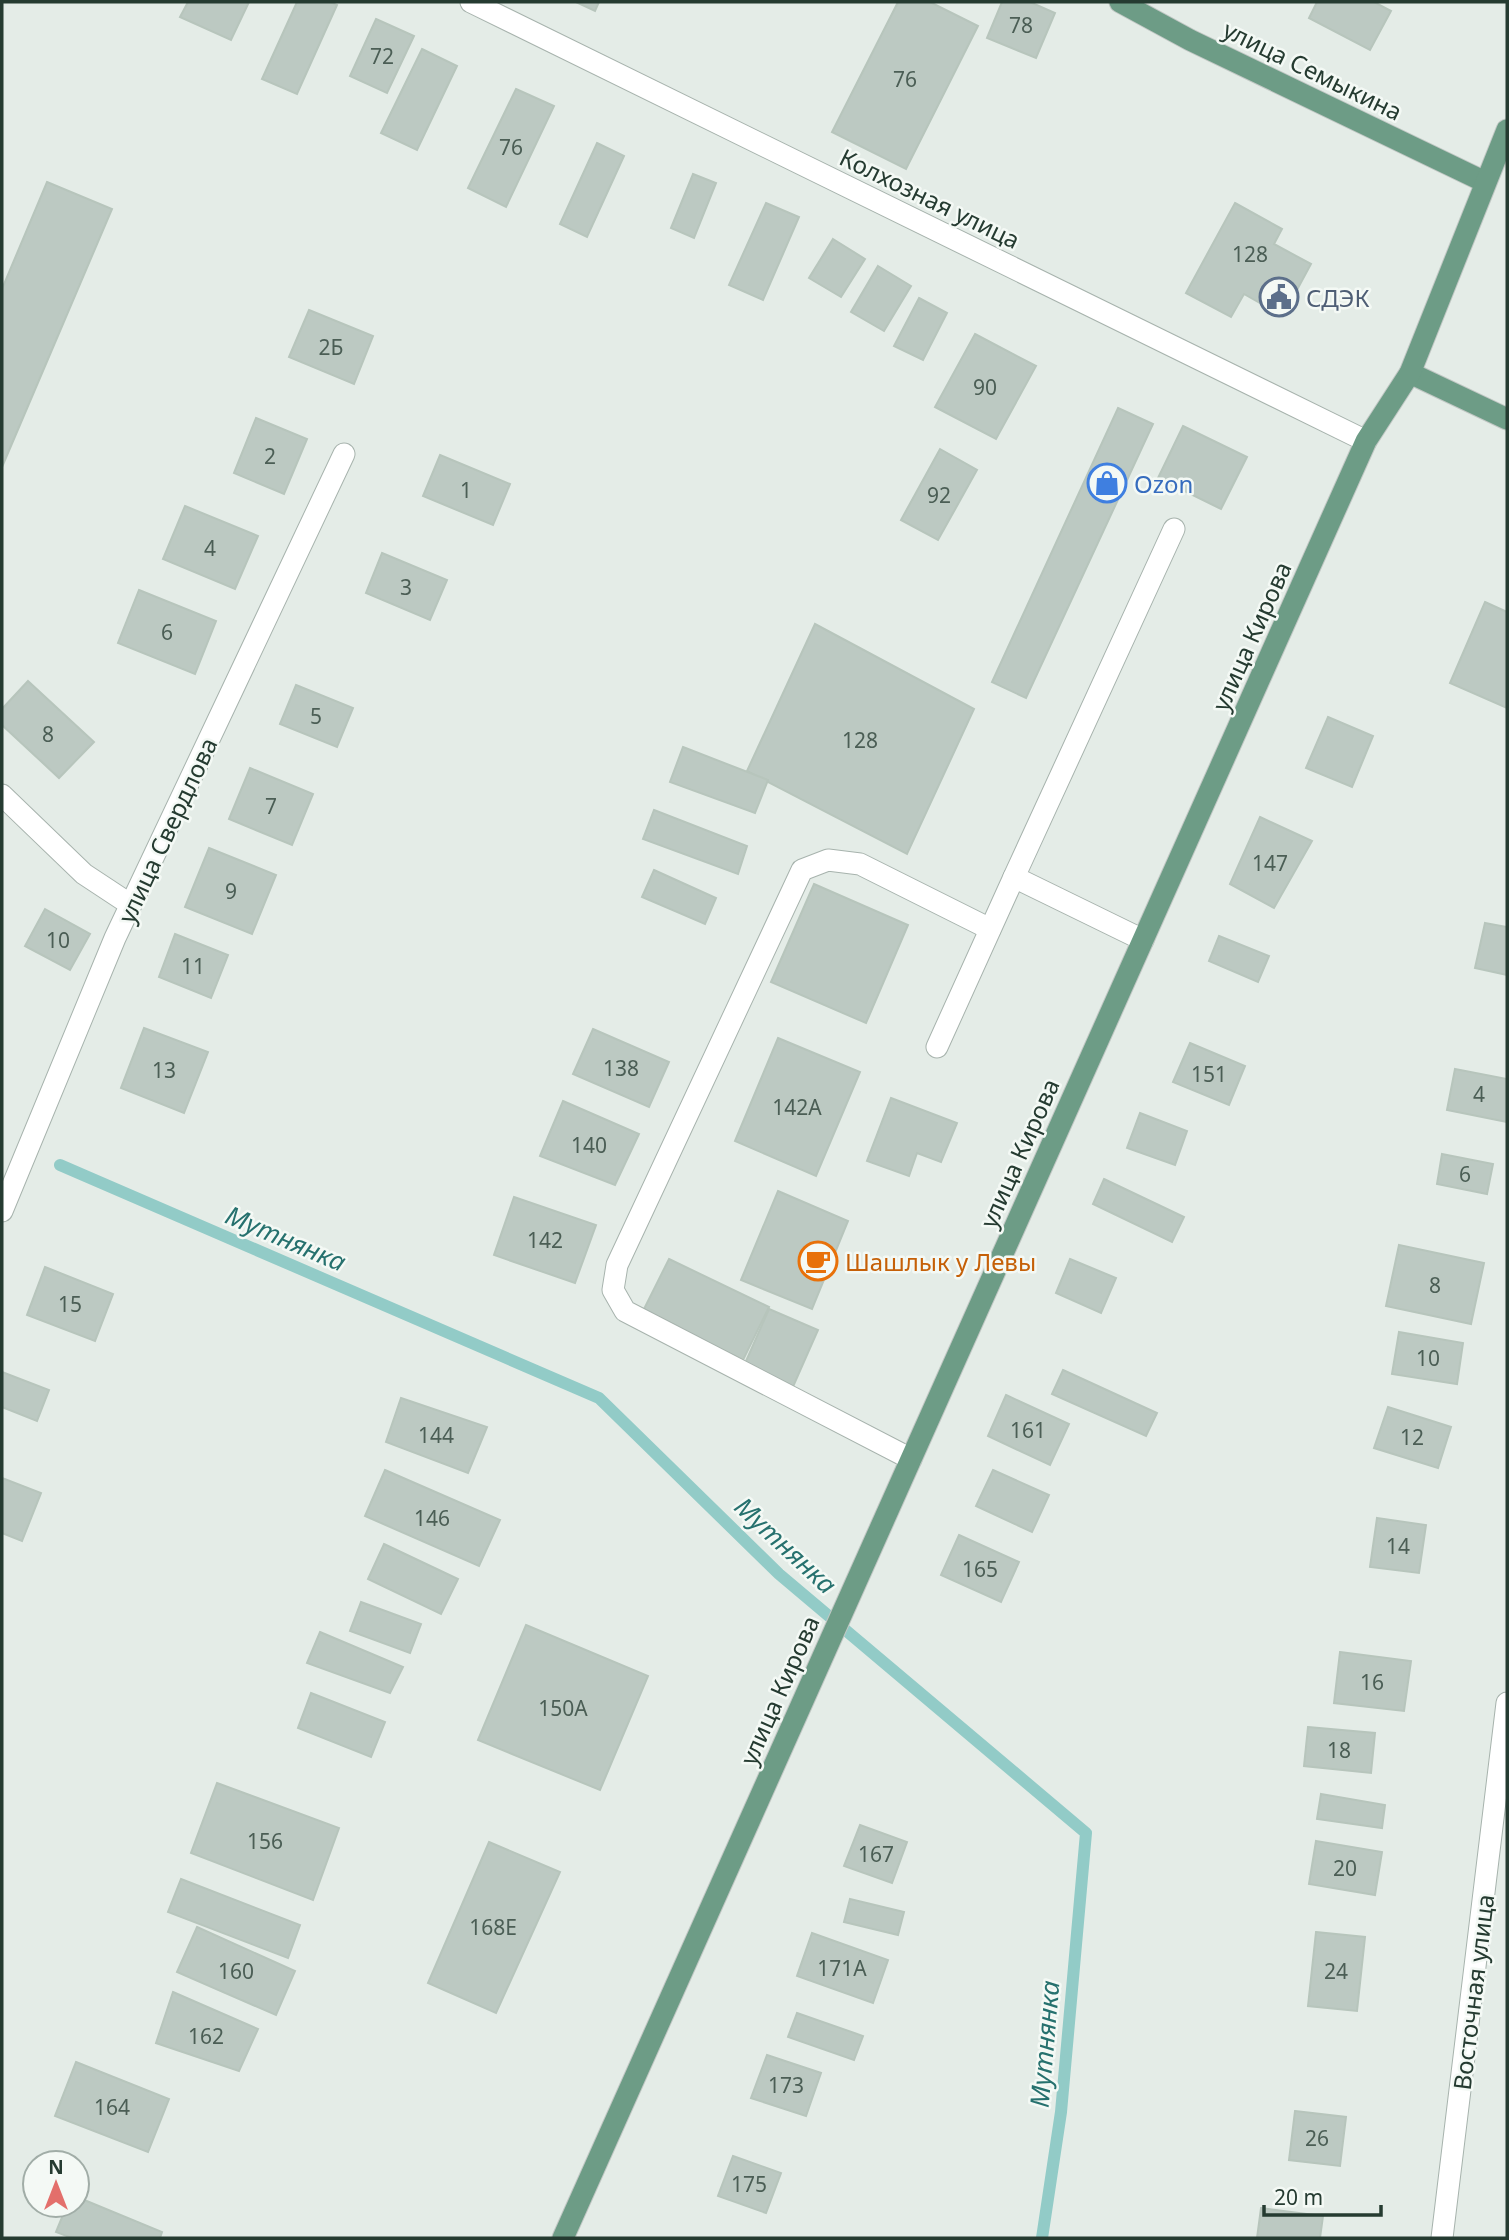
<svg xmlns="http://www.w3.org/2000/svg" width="1509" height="2240" font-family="'Noto Sans',sans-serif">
  <rect width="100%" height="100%" fill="#e4ece7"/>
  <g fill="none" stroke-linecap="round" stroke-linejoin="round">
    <path stroke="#92cbc7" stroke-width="12" d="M60,1165l539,233 180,176 307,259 -25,279 -19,126"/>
  </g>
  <g fill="#bcc9c2" stroke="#b7c5bc" stroke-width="2">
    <path d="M188,2h61l-18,38 -51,-23z"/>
    <path d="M297,2h33l7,3 -40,89 -35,-15z"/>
    <path d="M576,2h23l-4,9z"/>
    <path d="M898,2h32l48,24 -72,143 -74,-37z"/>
    <path d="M1002,2h28l25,11 -19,45 -49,-20z"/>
    <path d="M1317,2h57l17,9 -21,39 -61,-32z"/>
    <path d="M376,19l38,17 -27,57 -37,-17z"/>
    <path d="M422,49l35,17 -40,84 -36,-17z"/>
    <path d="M516,89l38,17 -48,101 -38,-19z"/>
    <path d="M597,143l27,13 -37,81 -27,-13z"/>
    <path d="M693,174l23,9 -22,55 -23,-10z"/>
    <path d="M47,182l65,27 -110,258v-178z"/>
    <path d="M766,203l33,14 -36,83 -34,-15z"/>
    <path d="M1235,203l47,26 -8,15 37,20 -28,52 -39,-22 -13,23 -45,-24z"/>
    <path d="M833,239l32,20 -24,38 -32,-19z"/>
    <path d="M878,266l33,20 -27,45 -33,-19z"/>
    <path d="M919,298l28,15 -24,47 -29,-14z"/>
    <path d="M309,310l64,26 -19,48 -65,-27z"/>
    <path d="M975,334l61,32 -40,73 -61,-32z"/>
    <path d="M1118,408l35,16 -127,274 -34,-16z"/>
    <path d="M256,418l51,21 -23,55 -50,-21z"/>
    <path d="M1183,426l64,31 -26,52 -63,-31z"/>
    <path d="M940,449l37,21 -39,70 -37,-20z"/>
    <path d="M440,455l70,29 -17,41 -70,-29z"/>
    <path d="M185,506l73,30 -23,53 -72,-30z"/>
    <path d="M382,553l65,27 -17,40 -64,-27z"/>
    <path d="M139,590l77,31 -21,53 -77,-31z"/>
    <path d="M1485,602l22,10v96l-57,-25z"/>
    <path d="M815,624l159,85 -67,145 -160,-83z"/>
    <path d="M28,681l66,61 -35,36 -57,-53v-16z"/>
    <path d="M296,685l57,23 -16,39 -57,-23z"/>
    <path d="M1328,717l45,19 -21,51 -46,-19z"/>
    <path d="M683,747l85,33 -13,33 -85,-31z"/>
    <path d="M250,768l63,26 -21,51 -63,-26z"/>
    <path d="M654,810l93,36 -9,28 -95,-35z"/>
    <path d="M1260,817l52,24 -38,67 -44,-24z"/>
    <path d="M209,848l67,27 -24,59 -67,-27z"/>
    <path d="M654,870l62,28 -11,26 -63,-27z"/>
    <path d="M814,884l94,41 -42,98 -95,-41z"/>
    <path d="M45,909l45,25 -20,36 -45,-24z"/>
    <path d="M1485,923l22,4v48l-32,-7z"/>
    <path d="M175,934l53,21 -17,43 -52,-21z"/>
    <path d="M1219,936l50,20 -11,26 -49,-21z"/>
    <path d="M144,1028l64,24 -24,61 -63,-25z"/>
    <path d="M593,1029l76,33 -20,45 -76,-33z"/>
    <path d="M778,1038l82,34 -44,104 -81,-35z"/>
    <path d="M1190,1043l55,23 -16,39 -56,-23z"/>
    <path d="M1455,1069l52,10v43l-60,-12z"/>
    <path d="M891,1098l66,25 -16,39 -24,-9 -8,23 -42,-15z"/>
    <path d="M563,1101l76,33 -24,51 -75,-29z"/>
    <path d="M1140,1113l47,18 -12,34 -48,-17z"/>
    <path d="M1442,1154l51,10 -6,30 -50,-10z"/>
    <path d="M1104,1179l80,38 -12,25 -79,-38z"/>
    <path d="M778,1191l70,30 -36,88 -71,-29z"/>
    <path d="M514,1197l82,28 -21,58 -81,-28z"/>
    <path d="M1399,1245l85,18 -13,61 -85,-18z"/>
    <path d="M669,1259l100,48 -26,53 -100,-49z"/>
    <path d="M1070,1259l46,19 -15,35 -45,-20z"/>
    <path d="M45,1267l68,27 -18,47 -68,-26z"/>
    <path d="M769,1309l49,21 -26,59 -49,-21z"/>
    <path d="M1399,1332l64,11 -6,41 -65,-10z"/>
    <path d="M1063,1370l94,43 -11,23 -94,-42z"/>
    <path d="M2,1372l47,18 -12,31 -35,-14z"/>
    <path d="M1006,1395l63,29 -19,41 -62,-29z"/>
    <path d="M401,1398l86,29 -19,46 -82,-31z"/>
    <path d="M1388,1407l63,20 -13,41 -64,-20z"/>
    <path d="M385,1470l115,50 -21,46 -114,-50z"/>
    <path d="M993,1470l56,25 -17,37 -56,-26z"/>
    <path d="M2,1478l39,15 -19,48 -20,-8z"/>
    <path d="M1377,1518l49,7 -7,48 -49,-6z"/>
    <path d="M959,1535l60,27 -18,40 -60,-27z"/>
    <path d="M384,1544l74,35 -17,35 -73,-35z"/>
    <path d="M361,1602l60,22 -11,29 -60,-22z"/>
    <path d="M526,1625l122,51 -48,114 -122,-50z"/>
    <path d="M320,1632l83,35 -13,26 -83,-30z"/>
    <path d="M1340,1652l71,9 -7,50 -70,-8z"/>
    <path d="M311,1693l74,29 -14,35 -73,-29z"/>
    <path d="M1308,1727l67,6 -4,40 -67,-7z"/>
    <path d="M217,1783l122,45 -26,72 -122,-47z"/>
    <path d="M1321,1794l64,11 -3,23 -65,-9z"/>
    <path d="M860,1825l47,17 -15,41 -48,-17z"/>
    <path d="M1316,1841l66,11 -7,43 -66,-11z"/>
    <path d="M489,1842l71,30 -64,141 -68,-30z"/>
    <path d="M181,1879l119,46 -12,33 -120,-46z"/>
    <path d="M850,1899l54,13 -6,23 -54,-13z"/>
    <path d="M197,1927l98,44 -19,44 -99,-43z"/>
    <path d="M1316,1932l49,5 -8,74 -49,-5z"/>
    <path d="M812,1933l76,27 -15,43 -76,-27z"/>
    <path d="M173,1992l85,37 -19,42 -83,-28z"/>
    <path d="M797,2013l66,23 -9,24 -66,-23z"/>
    <path d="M767,2055l54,18 -15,43 -55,-18z"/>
    <path d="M76,2062l93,37 -21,53 -93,-36z"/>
    <path d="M1295,2111l51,6 -6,49 -51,-6z"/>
    <path d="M733,2156l48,17 -15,40 -48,-17z"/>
    <path d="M77,2197l85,35 -2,6h-88l-16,-6 11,-27h10z"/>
    <path d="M1261,2208l62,8 -3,22h-63z"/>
  </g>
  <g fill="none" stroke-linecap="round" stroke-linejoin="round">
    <defs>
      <g id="minor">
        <path d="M471,2l895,439"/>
        <path d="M2,795l82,79 47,31"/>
        <path d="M1143,940l-129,-63 160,-348"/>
        <path d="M937,1047l77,-170"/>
        <path d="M2,1211l113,-273 229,-484"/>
        <path d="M911,1459l-286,-148 -12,-21 4,-25 185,-395 26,-10 32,4 130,65"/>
        <path d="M1442,2238l65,-535"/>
      </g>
      <g id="major">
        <path d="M1120,2l70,38 295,142"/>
        <path d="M1410,373l97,46"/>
        <path d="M563,2238l803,-1797 44,-68 97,-243"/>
      </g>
    </defs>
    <use href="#minor" stroke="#a7b3ad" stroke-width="23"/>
    <use href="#major" stroke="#c2c8c5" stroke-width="23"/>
    <use href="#minor" stroke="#fff" stroke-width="21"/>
    <use href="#major" stroke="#6d9c86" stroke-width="21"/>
  </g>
  <defs>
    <symbol id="civic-ring" viewBox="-11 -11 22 22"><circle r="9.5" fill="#f4f9f5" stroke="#5c6f8a" stroke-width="1.5"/><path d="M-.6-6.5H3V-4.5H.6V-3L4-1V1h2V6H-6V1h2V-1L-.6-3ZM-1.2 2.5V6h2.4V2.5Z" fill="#5c6f8a"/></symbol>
    <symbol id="shop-ring" viewBox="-11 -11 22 22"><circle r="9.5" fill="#f4f9f5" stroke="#3f7fe0" stroke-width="1.5"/><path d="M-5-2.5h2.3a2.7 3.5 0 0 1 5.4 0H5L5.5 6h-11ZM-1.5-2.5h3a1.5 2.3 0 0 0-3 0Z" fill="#3f7fe0"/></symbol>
    <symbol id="cafe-ring" viewBox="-11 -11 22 22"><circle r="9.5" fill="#f4f9f5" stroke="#e8710a" stroke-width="1.5"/><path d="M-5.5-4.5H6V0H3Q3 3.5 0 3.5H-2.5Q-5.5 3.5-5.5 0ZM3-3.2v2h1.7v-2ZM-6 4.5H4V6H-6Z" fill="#e8710a"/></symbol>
  </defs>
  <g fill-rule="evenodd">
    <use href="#civic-ring" x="1257" y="275" width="44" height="44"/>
    <use href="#shop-ring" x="1085" y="461" width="44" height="44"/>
    <use href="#cafe-ring" x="796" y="1239" width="44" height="44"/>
  </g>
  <g text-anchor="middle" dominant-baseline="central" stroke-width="5" stroke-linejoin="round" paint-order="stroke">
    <g font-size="21" fill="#4b5e55">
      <text x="1021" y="25">78</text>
      <text x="382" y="56">72</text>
      <text x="905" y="79">76</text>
      <text x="511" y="147">76</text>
      <text x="1250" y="254">128</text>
      <text x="331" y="347">2Б</text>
      <text x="985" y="387">90</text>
      <text x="270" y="456">2</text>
      <text x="466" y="490">1</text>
      <text x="939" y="495">92</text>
      <text x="210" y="548">4</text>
      <text x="406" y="587">3</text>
      <text x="167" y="632">6</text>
      <text x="316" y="716">5</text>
      <text x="48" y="734">8</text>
      <text x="860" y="740">128</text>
      <text x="271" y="806">7</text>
      <text x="1270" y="863">147</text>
      <text x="231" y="891">9</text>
      <text x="58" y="940">10</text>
      <text x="193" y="966">11</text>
      <text x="621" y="1068">138</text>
      <text x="164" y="1070">13</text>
      <text x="1209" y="1074">151</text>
      <text x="1479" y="1094">4</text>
      <text x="797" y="1107">142А</text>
      <text x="589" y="1145">140</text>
      <text x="1465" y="1174">6</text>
      <text x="545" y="1240">142</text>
      <text x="1435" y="1285">8</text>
      <text x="70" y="1304">15</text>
      <text x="1428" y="1358">10</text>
      <text x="1028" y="1430">161</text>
      <text x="436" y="1435">144</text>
      <text x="1412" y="1437">12</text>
      <text x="432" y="1518">146</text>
      <text x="1398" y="1546">14</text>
      <text x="980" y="1569">165</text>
      <text x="1372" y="1682">16</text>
      <text x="563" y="1708">150А</text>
      <text x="1339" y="1750">18</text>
      <text x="265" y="1841">156</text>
      <text x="876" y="1854">167</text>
      <text x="1345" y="1868">20</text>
      <text x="493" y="1927">168Е</text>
      <text x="842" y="1968">171А</text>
      <text x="236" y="1971">160</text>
      <text x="1336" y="1971">24</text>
      <text x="206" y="2036">162</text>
      <text x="786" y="2085">173</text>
      <text x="112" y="2107">164</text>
      <text x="1317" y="2138">26</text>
      <text x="749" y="2184">175</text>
    </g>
    <g font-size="24" fill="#253b31" stroke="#f4f9f5">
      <text transform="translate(1313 70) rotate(26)">улица Семыкина</text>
      <text transform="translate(930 198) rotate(26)">Колхозная улица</text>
      <text transform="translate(1251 636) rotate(-66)">улица Кирова</text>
      <text transform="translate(167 830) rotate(-65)">улица Свердлова</text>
      <text transform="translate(1019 1153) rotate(-66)">улица Кирова</text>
      <text transform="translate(779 1690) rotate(-66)">улица Кирова</text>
      <text transform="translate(1473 1992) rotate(-83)">Восточная улица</text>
    </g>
    <g font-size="24" fill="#4e5e75" stroke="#f4f9f5" text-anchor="start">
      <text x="1306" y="297">СДЭК</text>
    </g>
    <g font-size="24" fill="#366cbe" stroke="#f4f9f5" text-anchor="start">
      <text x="1134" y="483">Ozon</text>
    </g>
    <g font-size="24" fill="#c56008" stroke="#f4f9f5" text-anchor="start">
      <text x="845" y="1261">Шашлык у Левы</text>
    </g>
    <g font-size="26" font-style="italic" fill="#26716e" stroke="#f4f9f5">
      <text transform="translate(286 1238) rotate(23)">Мутнянка</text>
      <text transform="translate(786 1545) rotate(43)">Мутнянка</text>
      <text transform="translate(1044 2044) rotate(-85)">Мутнянка</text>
    </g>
  </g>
  <rect width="1509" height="2240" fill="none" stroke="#253b31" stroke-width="7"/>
  <g transform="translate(56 2184)"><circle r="33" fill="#f4f9f5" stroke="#a1ada7" stroke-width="2"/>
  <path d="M0-5L12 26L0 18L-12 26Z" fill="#e36f6b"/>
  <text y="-10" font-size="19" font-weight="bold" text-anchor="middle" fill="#253b31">N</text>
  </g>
  <path d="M1264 2205v10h117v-10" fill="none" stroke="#253b31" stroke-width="3.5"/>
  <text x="1274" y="2205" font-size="21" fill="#253b31" stroke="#f4f9f5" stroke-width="5" paint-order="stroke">20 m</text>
</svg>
